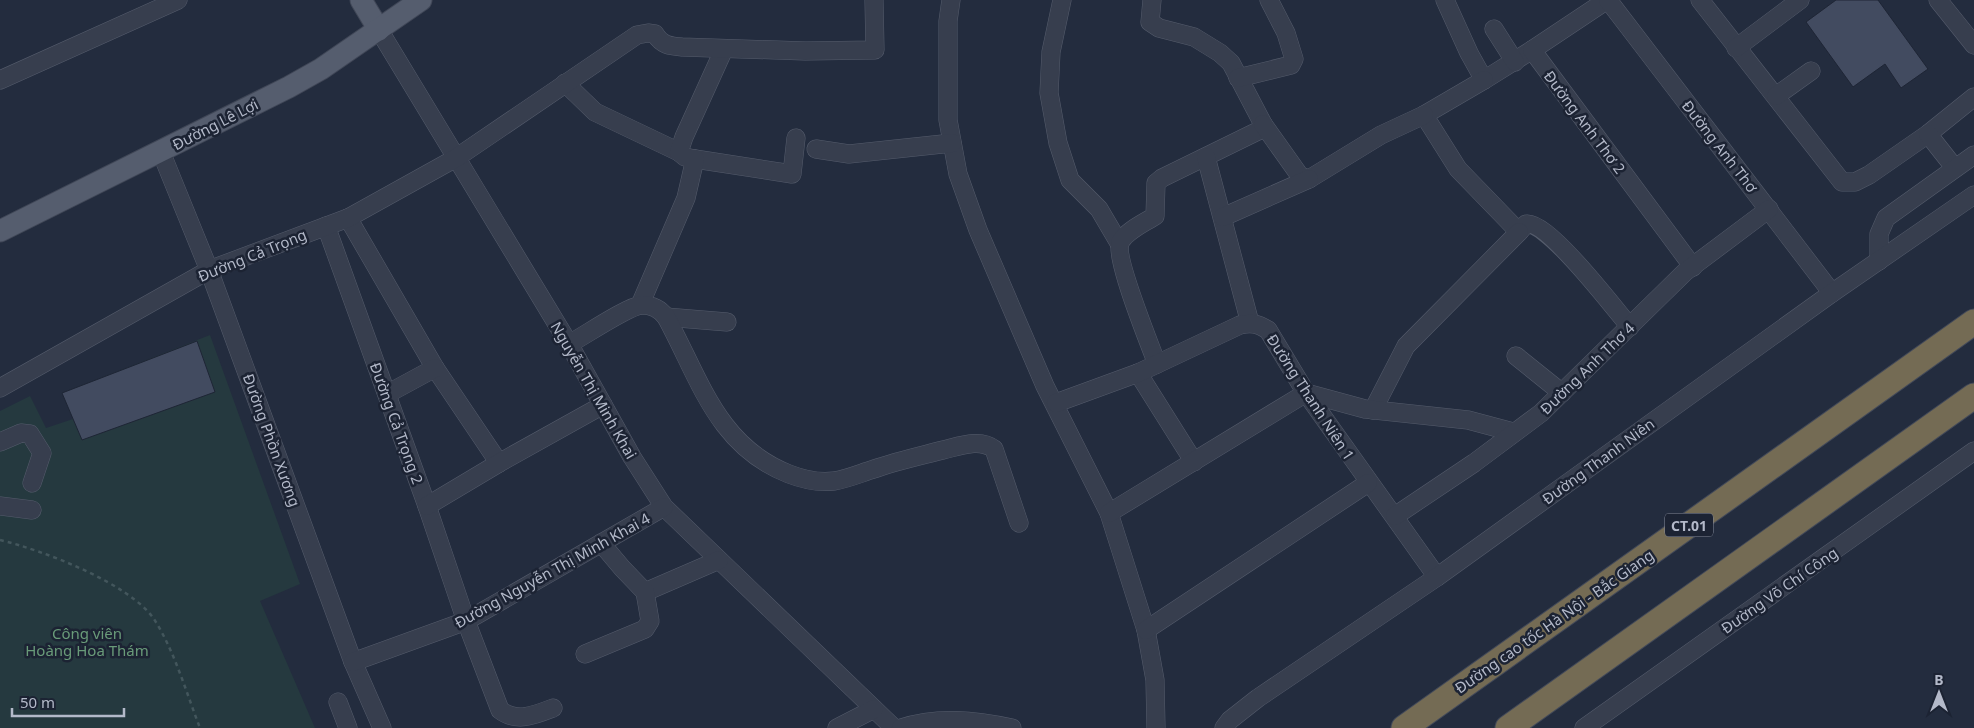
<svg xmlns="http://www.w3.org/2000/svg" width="1974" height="728" font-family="'Noto Sans',sans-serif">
  <rect width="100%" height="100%" fill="#232c3e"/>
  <path fill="#25393f" d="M210,335l90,249 -40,17 55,127h-315v-317l30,-15 16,32 27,-9 -11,-26z"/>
  <g fill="#424b60" stroke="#1e2535">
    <path d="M1836,0h42l50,69 -27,19 -16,-24 -32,23 -47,-65z"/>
    <path d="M197,341l18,51 -133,48 -20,-47z"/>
  </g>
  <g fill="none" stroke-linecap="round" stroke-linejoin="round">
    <defs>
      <g id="minor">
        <path d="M951,0l-3,21v99l10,54 20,56 67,156 64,127 37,117 9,50 1,48"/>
        <path d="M1062,0l-11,52 -2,41 9,50 12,37 29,29 20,34"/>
        <path d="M1152,0l-2,22 9,6 35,9 26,16 11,10 32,61 -5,7 -96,47 -6,5 -1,33c-11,7 -27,14 -34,25 -8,14 29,104 36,123"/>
        <path d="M1445,0l24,53 15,27 48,-30"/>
        <path d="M1607,0l-75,50 161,217"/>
        <path d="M1608,0l224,293"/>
        <path d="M1700,0l142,182h13l14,-7 59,-41 46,-37"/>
        <path d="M1938,0l36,45"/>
        <path d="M1494,29l21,33"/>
        <path d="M379,30l190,314 63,113 32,50 230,221"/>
        <path d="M1736,48l64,-48"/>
        <path d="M1238,78l53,-13 3,-6 -8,-26 -17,-33"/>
        <path d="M0,80l178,-80"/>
        <path d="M1484,80l-60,35 34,54 61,63 7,-8c21,-4 89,85 104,103"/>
        <path d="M565,83l30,29 84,40"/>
        <path d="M1776,96l35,-25"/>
        <path d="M1263,124l37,52 9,3 72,-44 43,-20"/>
        <path d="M1928,134l26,33"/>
        <path d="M816,149l33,5 103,-11"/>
        <path d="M161,152l48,118 144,392 29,66"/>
        <path d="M1206,157l44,166"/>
        <path d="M695,159l97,15 4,-36"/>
        <path d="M1223,217l86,-38"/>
        <path d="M348,218l87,150 64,95"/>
        <path d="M326,226l101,280 39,115 34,89c17,13 35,5 53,-2"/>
        <path d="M1879,261v-27l7,-16 88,-63"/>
        <path d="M640,305l46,-107 9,-39 -10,-2 -6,-5 5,-15 40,-88"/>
        <path d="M666,317l61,5"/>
        <path d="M569,344c15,-8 59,-38 73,-39 11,0 18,4 24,12 34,62 51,129 123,157 13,5 30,9 45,7 13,-2 27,-8 40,-12 23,-8 46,-13 69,-19 17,-4 37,-12 51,-1l25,74"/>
        <path d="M1516,356l46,37"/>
        <path d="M1138,373l56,89"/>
        <path d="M0,388l209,-118 139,-52 108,-60 181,-123 11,-2 7,1c7,11 14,12 27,13l123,4 70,-1 -1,-50"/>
        <path d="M387,394l48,-26"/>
        <path d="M1056,403l82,-30 102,-48c12,-3 18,-1 28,5l38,63 131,184"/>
        <path d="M1373,410l33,-64 113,-114"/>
        <path d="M0,442l21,-9 9,1 12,19 -10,30"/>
        <path d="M0,506l32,4"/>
        <path d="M427,506l72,-43 104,-58"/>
        <path d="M1109,513l197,-120 59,16 103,11 45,12"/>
        <path d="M1395,516l79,-53 67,-50 144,-141 84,-63"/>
        <path d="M645,592l74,-32"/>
        <path d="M1146,630l222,-147"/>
        <path d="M585,654l60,-25 5,-8 -5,-29 -23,-24 -21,-25"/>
        <path d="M353,662l113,-41 198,-114"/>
        <path d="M338,702l10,26"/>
        <path d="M837,728l37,-19"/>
        <path d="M901,728c37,-12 73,-8 111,0"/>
        <path d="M1224,728l6,-8 28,-22 179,-121 395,-284 142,-98"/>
        <path d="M1584,728l390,-277"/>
      </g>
      <g id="major">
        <path d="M361,0l18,30"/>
        <path d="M0,231l289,-144 32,-18 100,-69"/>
      </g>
      <g id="highway">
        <path d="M1404,728l570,-406"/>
        <path d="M1508,728l466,-332"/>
      </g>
    </defs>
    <use href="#minor" stroke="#555c6c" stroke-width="19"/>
    <use href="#major" stroke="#404757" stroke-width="23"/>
    <use href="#highway" stroke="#424959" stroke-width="27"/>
    <path stroke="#43565c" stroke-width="2.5" stroke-dasharray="4 4" stroke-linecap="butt" d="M0,540c42,10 129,43 154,79 21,33 32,73 46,109"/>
    <use href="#minor" stroke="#373e4e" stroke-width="18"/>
    <use href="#major" stroke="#555d6e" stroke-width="21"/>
    <use href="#highway" stroke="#746b54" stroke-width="25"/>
  </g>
  <g text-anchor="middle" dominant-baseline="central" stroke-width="5" stroke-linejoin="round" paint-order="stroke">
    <rect fill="#1c2333" stroke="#868c9c" stroke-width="1" x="1665" y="513.5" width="48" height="23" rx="4"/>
    <g font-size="14" font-weight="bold" fill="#b3b9c9">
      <text x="1689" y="525">CT.01</text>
    </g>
    <g font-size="15" fill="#b3b9c9" stroke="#1c2333">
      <text transform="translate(1585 122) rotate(53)">Đường Anh Thơ 2</text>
      <text transform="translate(215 124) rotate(-27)">Đường Lê Lợi</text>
      <text transform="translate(1720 146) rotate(52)">Đường Anh Thơ</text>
      <text transform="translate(252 255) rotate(-22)">Đường Cả Trọng</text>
      <text transform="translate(1587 368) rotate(-44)">Đường Anh Thơ 4</text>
      <text transform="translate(594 390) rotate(60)">Nguyễn Thị Minh Khai</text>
      <text transform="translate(1311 397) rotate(57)">Đường Thanh Niên 1</text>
      <text transform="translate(397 423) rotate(70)">Đường Cả Trọng 2</text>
      <text transform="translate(272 440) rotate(70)">Đường Phồn Xương</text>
      <text transform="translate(1598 461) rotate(-36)">Đường Thanh Niên</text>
      <text transform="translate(552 570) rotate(-29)">Đường Nguyễn Thị Minh Khai 4</text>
      <text transform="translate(1779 590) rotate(-35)">Đường Võ Chí Công</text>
      <text transform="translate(1554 621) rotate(-35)">Đường cao tốc Hà Nội - Bắc Giang</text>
    </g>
    <g font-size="15" fill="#699b79" stroke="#1c2333">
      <text x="87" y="633">Công viên<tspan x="87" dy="17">Hoàng Hoa Thám</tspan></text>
    </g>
  </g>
  <g transform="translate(1939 693)" stroke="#1c2333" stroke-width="4" paint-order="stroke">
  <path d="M0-4L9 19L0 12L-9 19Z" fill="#b3b9c9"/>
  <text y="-8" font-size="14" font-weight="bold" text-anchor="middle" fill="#b3b9c9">B</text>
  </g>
  <path d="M12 708v8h112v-8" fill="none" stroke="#b3b9c9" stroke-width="2.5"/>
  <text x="20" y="708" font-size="15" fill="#b3b9c9" stroke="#1c2333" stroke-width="4" paint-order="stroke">50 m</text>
</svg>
